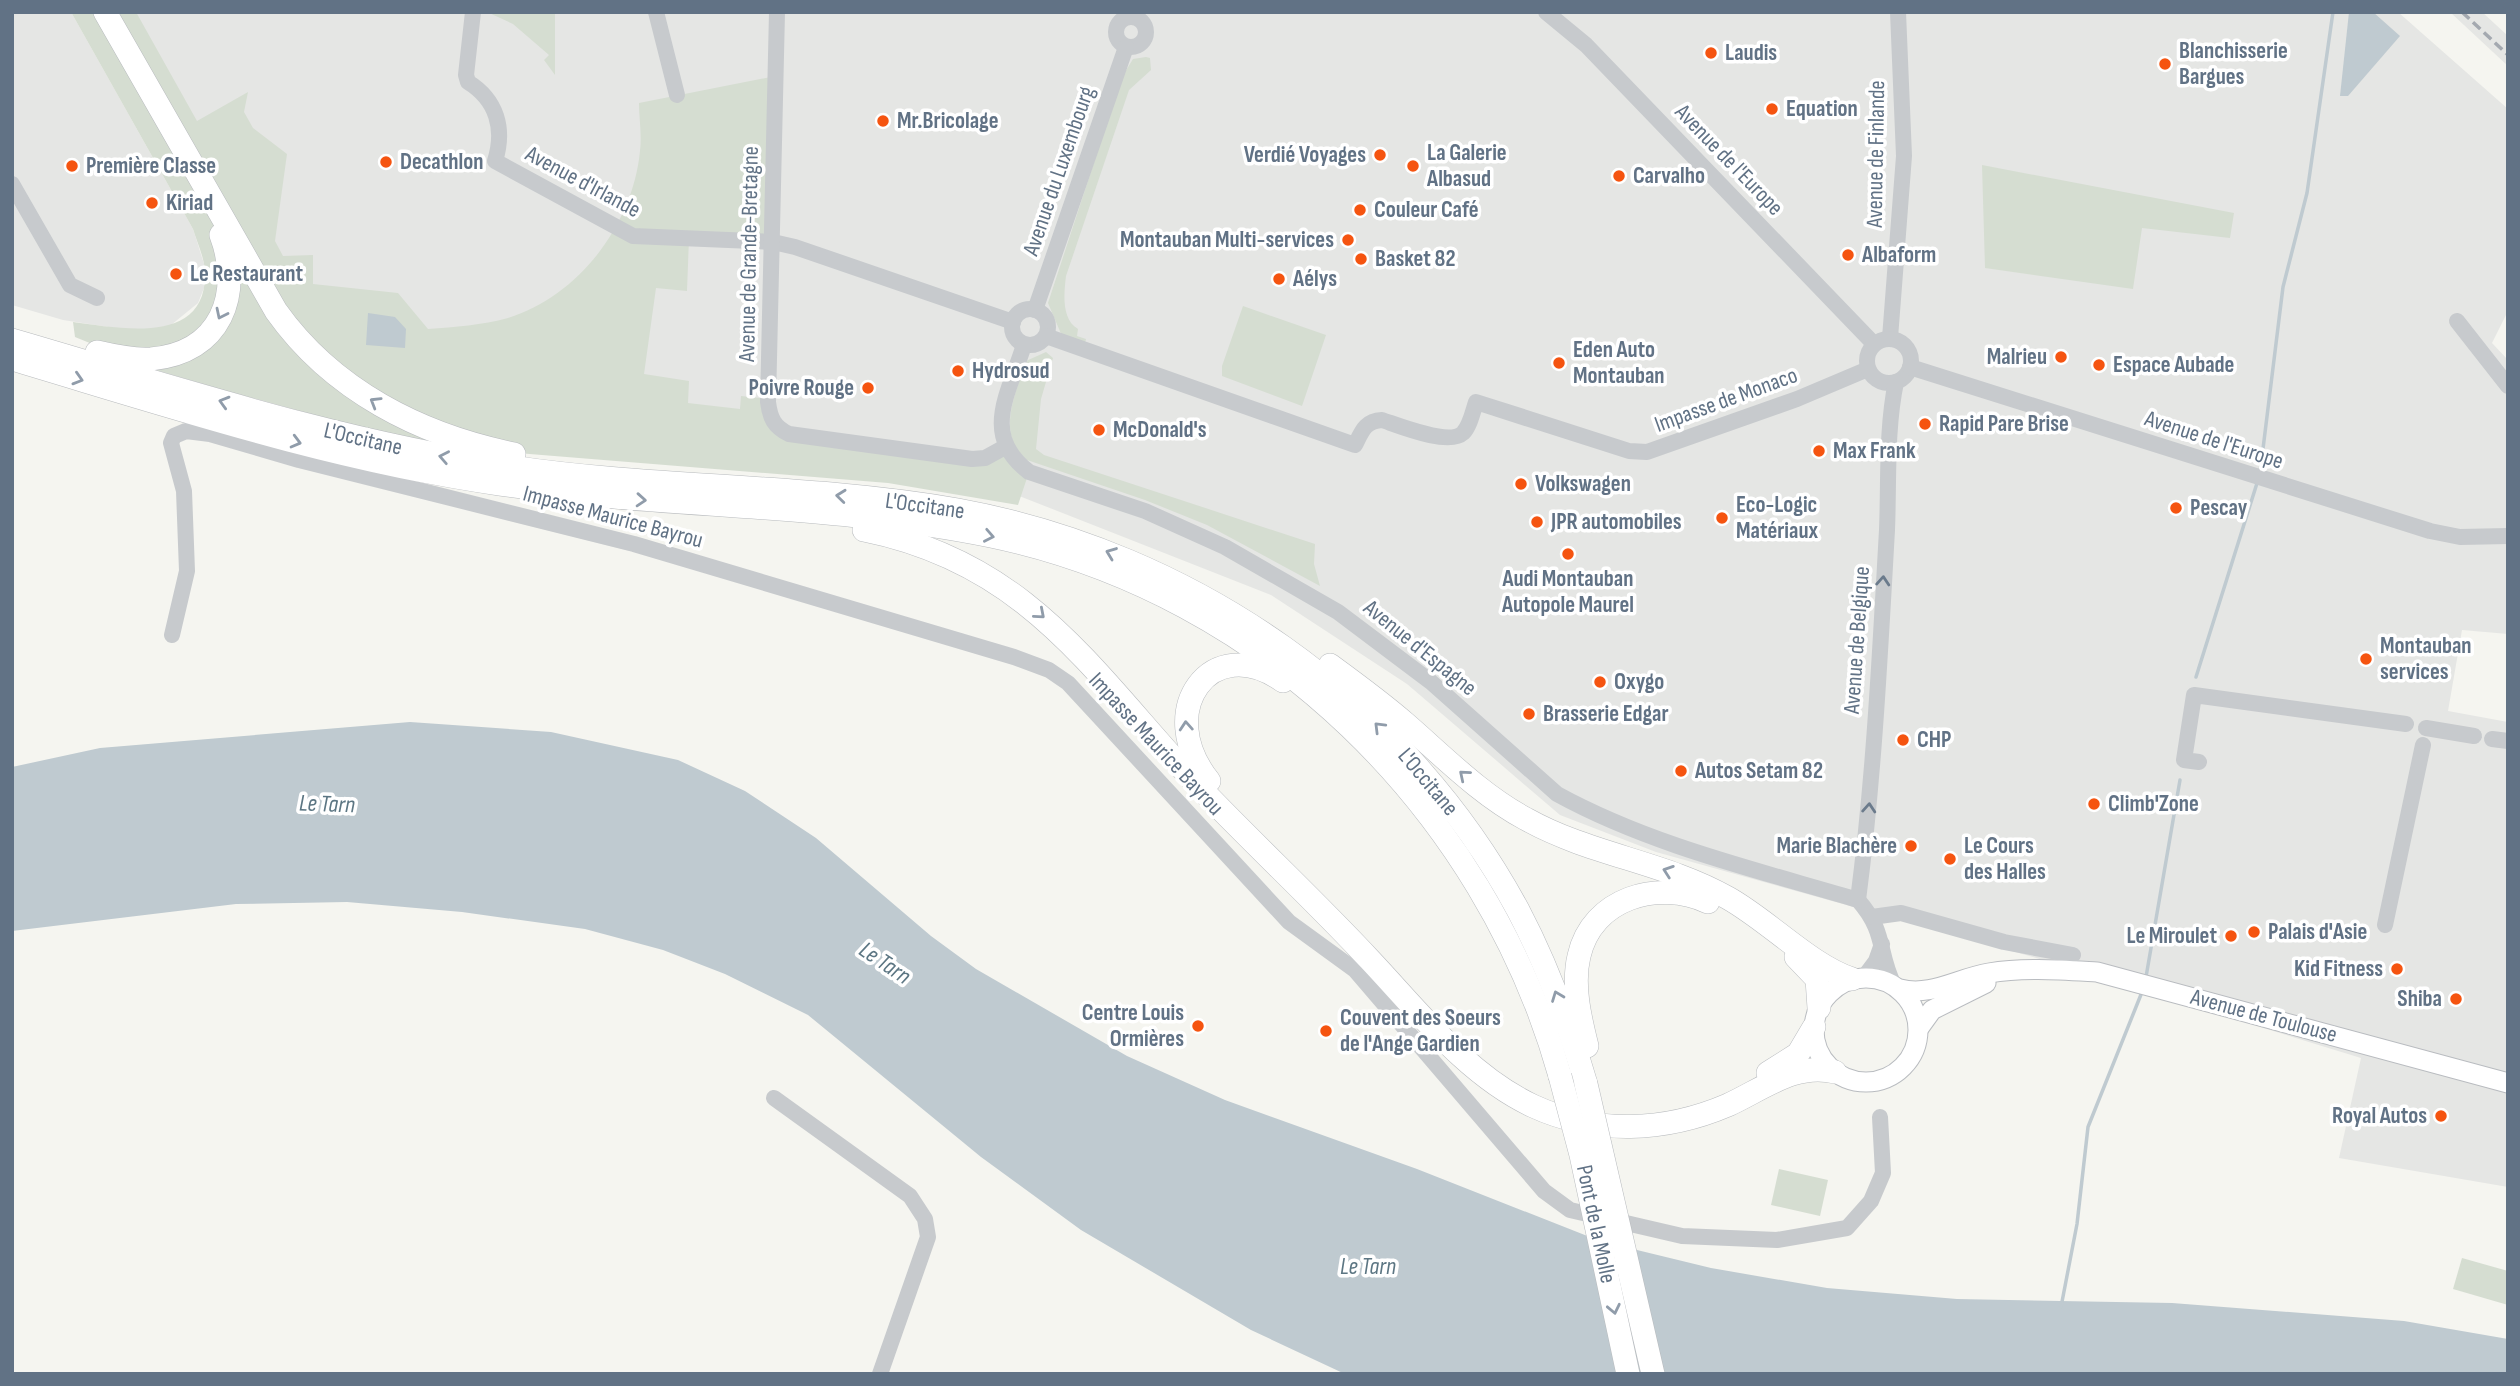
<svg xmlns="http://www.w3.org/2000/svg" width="2520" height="1386" font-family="'Sofia Sans Condensed',sans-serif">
  <rect width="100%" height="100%" fill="#f5f5f0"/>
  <g fill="#e5e6e4">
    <path d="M12,12h59l122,217 12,38 -1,21 -6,15 -27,22 -24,6 -19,-1 -65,-10 -51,-15z"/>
    <path d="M122,12h2276l110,97v202l-16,32 16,17v274l-46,-4 -14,81 60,11v465l-169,-29 22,-100 -328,-101 -377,-105 -96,-37 -153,-131 -136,-89 -272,-107 -655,-126z"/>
    <path d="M2450,12h32l26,24v30z"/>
  </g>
  <g fill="#d5ddd1">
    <path d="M71,12h65l61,109 51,-29 -4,20 9,16 34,26 -12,87 8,15 30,-1v29l85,9 30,36c27,-2 54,-4 80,-11 71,-22 125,-94 132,-167 2,-16 -1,-33 -1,-48l137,-27 -3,166 -84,-4 -2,53 -31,-3 -12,86 45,7 -1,22 52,6 1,-13 19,2 18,30 194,31 33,-12 24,25 -11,33 -130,-22 -433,-35 -126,-29 -109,-30 -64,-19 -81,-33 -2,-15c47,6 135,25 132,-51 -1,-14 -8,-29 -12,-42z"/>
    <path d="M487,12h68v63l-11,-15 5,-5 -36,-31z"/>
    <path d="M1146,57l4,1 1,12 -22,20 -63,186c-2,17 -5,43 12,53l-1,7 9,3 -1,4 -23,-7 -14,-33 74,-226 11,-18z"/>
    <path d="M1982,165l252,48 -4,25 -88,-10 -9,61 -148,-21z"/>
    <path d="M1243,306l83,29 -24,71 -80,-30v-10z"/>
    <path d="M1046,352l7,6 -12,41 -5,50 8,6 271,89 -1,20 6,22 -113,-61 -62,-25 -118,-40c-32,-25 -11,-67 -1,-99z"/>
    <path d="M1779,1169l49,11 -8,36 -49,-11z"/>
    <path d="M2462,1258l46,13v34l-55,-16z"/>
  </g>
  <g fill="#bfcad0">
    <path d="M2349,12h24l27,24 -52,60h-8z"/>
    <path d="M368,313l27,4 11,12 -1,19 -39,-3z"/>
    <path d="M410,722l141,10 127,28 67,31 71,47 115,98 45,33 151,87 98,44 192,69 183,72 111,27 116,20 130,11 215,4 232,18 104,18v35h-1163l-94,-44 -170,-100 -100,-73 -173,-142 -83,-41 -62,-24 -78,-21 -123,-17 -115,-10 -111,2 -224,27v-164l88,-19z"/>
  </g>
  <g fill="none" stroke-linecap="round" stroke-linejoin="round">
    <g stroke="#bfcad0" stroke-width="3.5">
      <path d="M2260,473l23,-186 24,-94 26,-181"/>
      <path d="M2196,677l62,-197"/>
      <path d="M2146,977l34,-197"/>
      <path d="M2061,1307l16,-83 11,-97 54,-135"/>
    </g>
    <defs>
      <g id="major">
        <circle cx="1866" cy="1030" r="52"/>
        <path d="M1900,989c31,8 58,-11 89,-16 34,-6 73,-3 108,-1l411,111"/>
        <path d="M1919,1028l13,-18 54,-27"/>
      </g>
      <g id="highway">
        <path d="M105,12l171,299c56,79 144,124 238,143"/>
        <path d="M12,340c165,48 328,102 499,127 148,22 299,17 447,43 234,43 446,189 560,400 29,55 51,115 68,174"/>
        <path d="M97,352c17,4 37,8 54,7 70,-6 92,-65 70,-124"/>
        <path d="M12,359c161,48 321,101 488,125 163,24 330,19 491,52 274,57 494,273 569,540"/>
        <path d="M864,530c170,34 232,149 344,266 53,55 110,108 162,164 49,52 97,115 163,146 63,29 132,26 195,-1 35,-16 68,-43 107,-33"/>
        <path d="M1330,665c26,19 52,38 76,59 38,33 75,71 120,95 64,36 139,43 202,79 41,23 82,67 124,81"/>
        <path d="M1209,781c-56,-70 2,-151 74,-100"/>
        <path d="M1796,957l21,22 2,29"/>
        <path d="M1587,1046c-7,-28 -15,-61 -8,-90 13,-58 79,-77 129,-54"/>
        <path d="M1768,1073l30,-19 16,-27"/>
      </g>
    </defs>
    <use href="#major" stroke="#b9bcc0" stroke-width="21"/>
    <use href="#highway" stroke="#b8bbbe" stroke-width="24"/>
    <g stroke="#c7cacd" stroke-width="16">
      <path d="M473,12l-7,63 2,7c29,18 37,47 27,79l138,75 140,6 22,5 218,75"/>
      <path d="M656,12l21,83"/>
      <path d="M777,12l-9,390c2,16 6,25 21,32l183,25 13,-1 20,-11"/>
      <path d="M1546,12l40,33 288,299"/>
      <circle cx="1131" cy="32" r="15"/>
      <path d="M12,184l58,101 27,13"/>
      <circle cx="1030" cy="327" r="18"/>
      <path d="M1035,310l91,-263"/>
      <path d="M2457,321l51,65"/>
      <path d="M1046,336l309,109c7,-14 10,-24 27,-25 18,6 67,26 81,13 7,-7 10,-22 13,-31l153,49 18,1 150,-53 71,-30"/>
      <path d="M1890,338l14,-182 -6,-144"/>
      <circle cx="1889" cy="361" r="22"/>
      <path d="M1024,345c-15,48 -44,90 5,127l116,39 80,36 113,65 93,70 126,112c93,51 200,76 301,106 29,33 19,51 36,85"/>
      <path d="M1910,367l520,164 30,6 48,-1"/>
      <path d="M172,635l15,-64 -3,-80 -13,-48 3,-7 12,-5 24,3 89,26 335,84 380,113 35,13 19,13 221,239 66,48 189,221 26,19 112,26 95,4 70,-12 24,-27 12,-28 -3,-56"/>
      <path d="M2426,728l48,8"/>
      <path d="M2492,739l16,2"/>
      <path d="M2199,762l-15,-2 10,-65 212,29"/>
      <path d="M1858,900c16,-122 22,-247 29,-370 2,-49 -1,-100 9,-148"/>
      <path d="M1872,917l29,-4 103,29 69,13"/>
      <path d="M2385,925l38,-180"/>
      <path d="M1864,977l12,-16 6,-17"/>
      <path d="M774,1098l136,98 15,23 3,18 -48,137"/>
    </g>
    <use href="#major" stroke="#fff" stroke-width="19"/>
    <use href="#highway" stroke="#fff" stroke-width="23"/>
    <path stroke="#a4a9b0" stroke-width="3.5" stroke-dasharray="10 5" stroke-linecap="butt" d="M2462,12l46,43"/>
    <defs>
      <g id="highway-bridge">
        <path d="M1560,1076l21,79 47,219"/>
        <path d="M1586,1084l67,290"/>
      </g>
    </defs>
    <use href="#highway-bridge" stroke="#b8bbbe" stroke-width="24" stroke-linecap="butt"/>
    <use href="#highway-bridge" stroke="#fff" stroke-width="23"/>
  </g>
  <defs><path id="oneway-chevron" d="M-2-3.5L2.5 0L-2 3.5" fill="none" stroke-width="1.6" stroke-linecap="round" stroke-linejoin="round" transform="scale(1.75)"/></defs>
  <g stroke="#909caa">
    <use href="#oneway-chevron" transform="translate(221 314) rotate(116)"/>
    <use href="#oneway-chevron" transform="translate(78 379) rotate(17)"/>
    <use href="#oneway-chevron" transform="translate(224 402) rotate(-164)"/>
    <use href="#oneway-chevron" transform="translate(375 402) rotate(-149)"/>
    <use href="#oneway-chevron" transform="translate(296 442) rotate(15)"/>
    <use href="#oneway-chevron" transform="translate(444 457) rotate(-169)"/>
    <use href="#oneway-chevron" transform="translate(841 496) rotate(-174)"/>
    <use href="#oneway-chevron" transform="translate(641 500) rotate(4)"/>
    <use href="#oneway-chevron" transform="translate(989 536) rotate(11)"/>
    <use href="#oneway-chevron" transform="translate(1111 553) rotate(-159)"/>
    <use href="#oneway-chevron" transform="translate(1040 614) rotate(41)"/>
    <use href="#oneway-chevron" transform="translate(1186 726) rotate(-94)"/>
    <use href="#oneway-chevron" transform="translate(1379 727) rotate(-135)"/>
    <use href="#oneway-chevron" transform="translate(1464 775) rotate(-140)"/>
    <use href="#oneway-chevron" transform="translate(1668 871) rotate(-161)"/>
    <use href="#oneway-chevron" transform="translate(1557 996) rotate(-111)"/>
    <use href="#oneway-chevron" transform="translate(1614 1309) rotate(78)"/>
  </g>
  <g stroke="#6b7b8c">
    <use href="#oneway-chevron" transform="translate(1883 581) rotate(-86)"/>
    <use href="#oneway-chevron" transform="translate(1869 808) rotate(-86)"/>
  </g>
  <g fill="#f55410" stroke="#fff" stroke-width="2.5">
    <circle cx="1711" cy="53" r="7"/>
    <circle cx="2165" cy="64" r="7"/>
    <circle cx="1772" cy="109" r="7"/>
    <circle cx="883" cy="121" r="7"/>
    <circle cx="1380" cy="155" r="7"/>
    <circle cx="386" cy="162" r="7"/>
    <circle cx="72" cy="166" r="7"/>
    <circle cx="1413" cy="166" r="7"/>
    <circle cx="1619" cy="176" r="7"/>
    <circle cx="152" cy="203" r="7"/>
    <circle cx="1360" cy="210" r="7"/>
    <circle cx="1348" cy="240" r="7"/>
    <circle cx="1848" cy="255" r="7"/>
    <circle cx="1361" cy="259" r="7"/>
    <circle cx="176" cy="274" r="7"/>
    <circle cx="1279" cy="279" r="7"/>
    <circle cx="2061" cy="357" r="7"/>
    <circle cx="1559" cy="363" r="7"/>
    <circle cx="2099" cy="365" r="7"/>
    <circle cx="958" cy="371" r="7"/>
    <circle cx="868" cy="388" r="7"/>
    <circle cx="1925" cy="424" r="7"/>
    <circle cx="1099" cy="430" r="7"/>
    <circle cx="1819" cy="451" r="7"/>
    <circle cx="1521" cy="484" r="7"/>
    <circle cx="2176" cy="508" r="7"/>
    <circle cx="1722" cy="518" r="7"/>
    <circle cx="1537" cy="522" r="7"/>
    <circle cx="1568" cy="554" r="7"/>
    <circle cx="2366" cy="659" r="7"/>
    <circle cx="1600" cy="682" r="7"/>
    <circle cx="1529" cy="714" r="7"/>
    <circle cx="1903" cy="740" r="7"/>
    <circle cx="1681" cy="771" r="7"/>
    <circle cx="2094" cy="804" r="7"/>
    <circle cx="1911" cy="846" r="7"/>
    <circle cx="1950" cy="859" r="7"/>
    <circle cx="2254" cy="932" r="7"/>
    <circle cx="2231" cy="936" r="7"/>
    <circle cx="2397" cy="969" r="7"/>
    <circle cx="2456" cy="999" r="7"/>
    <circle cx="1198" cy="1026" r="7"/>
    <circle cx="1326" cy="1031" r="7"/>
    <circle cx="2441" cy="1116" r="7"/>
  </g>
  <g text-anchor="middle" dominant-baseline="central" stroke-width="7" stroke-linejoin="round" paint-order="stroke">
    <g font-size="23" font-weight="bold" fill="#617285" stroke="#fff" text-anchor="start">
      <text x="2179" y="51">Blanchisserie<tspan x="2179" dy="26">Bargues</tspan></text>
      <text x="1725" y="53">Laudis</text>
      <text x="1786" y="109">Equation</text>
      <text x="897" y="121">Mr.Bricolage</text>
      <text x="1427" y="153">La Galerie<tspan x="1427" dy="26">Albasud</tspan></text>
      <text x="1366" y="155" text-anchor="end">Verdié Voyages</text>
      <text x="400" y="162">Decathlon</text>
      <text x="86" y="166">Première Classe</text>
      <text x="1633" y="176">Carvalho</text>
      <text x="166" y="203">Kiriad</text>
      <text x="1374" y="210">Couleur Café</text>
      <text x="1334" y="240" text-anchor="end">Montauban Multi-services</text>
      <text x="1862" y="255">Albaform</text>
      <text x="1375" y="259">Basket 82</text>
      <text x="190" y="274">Le Restaurant</text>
      <text x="1293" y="279">Aélys</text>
      <text x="1573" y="350">Eden Auto<tspan x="1573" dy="26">Montauban</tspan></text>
      <text x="2047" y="357" text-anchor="end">Malrieu</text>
      <text x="2113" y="365">Espace Aubade</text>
      <text x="972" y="371">Hydrosud</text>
      <text x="854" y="388" text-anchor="end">Poivre Rouge</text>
      <text x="1939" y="424">Rapid Pare Brise</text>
      <text x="1113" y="430">McDonald's</text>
      <text x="1833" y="451">Max Frank</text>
      <text x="1535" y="484">Volkswagen</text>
      <text x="1736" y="505">Eco-Logic<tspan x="1736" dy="26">Matériaux</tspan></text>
      <text x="2190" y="508">Pescay</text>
      <text x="1551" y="522">JPR automobiles</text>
      <text x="1568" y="579" text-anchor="middle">Audi Montauban<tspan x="1568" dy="26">Autopole Maurel</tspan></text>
      <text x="2380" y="646">Montauban<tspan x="2380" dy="26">services</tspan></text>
      <text x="1614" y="682">Oxygo</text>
      <text x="1543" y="714">Brasserie Edgar</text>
      <text x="1917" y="740">CHP</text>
      <text x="1695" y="771">Autos Setam 82</text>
      <text x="2108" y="804">Climb'Zone</text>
      <text x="1897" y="846" text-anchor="end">Marie Blachère</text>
      <text x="1964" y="846">Le Cours<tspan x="1964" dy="26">des Halles</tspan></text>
      <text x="2268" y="932">Palais d'Asie</text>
      <text x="2217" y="936" text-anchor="end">Le Miroulet</text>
      <text x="2383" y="969" text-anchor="end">Kid Fitness</text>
      <text x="2442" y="999" text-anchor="end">Shiba</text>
      <text x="1184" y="1013" text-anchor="end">Centre Louis<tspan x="1184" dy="26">Ormières</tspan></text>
      <text x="1340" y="1018">Couvent des Soeurs<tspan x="1340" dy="26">de l'Ange Gardien</tspan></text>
      <text x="2427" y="1116" text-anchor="end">Royal Autos</text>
    </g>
    <g font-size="23" fill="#617285" stroke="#fff">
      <text transform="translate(1876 154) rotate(-89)">Avenue de Finlande</text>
      <text transform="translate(1729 160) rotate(46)">Avenue de l'Europe</text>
      <text transform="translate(1059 171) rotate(-71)">Avenue du Luxembourg</text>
      <text transform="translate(583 182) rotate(28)">Avenue d'Irlande</text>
      <text transform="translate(749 254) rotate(-89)">Avenue de Grande-Bretagne</text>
      <text transform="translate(1726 400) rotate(-20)">Impasse de Monaco</text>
      <text transform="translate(363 439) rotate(13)">L'Occitane</text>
      <text transform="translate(2214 440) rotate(18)">Avenue de l'Europe</text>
      <text transform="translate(925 506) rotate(8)">L'Occitane</text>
      <text transform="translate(613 517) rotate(15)">Impasse Maurice Bayrou</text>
      <text transform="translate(1857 640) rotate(-86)">Avenue de Belgique</text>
      <text transform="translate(1420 648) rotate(39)">Avenue d'Espagne</text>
      <text transform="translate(1156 744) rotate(47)">Impasse Maurice Bayrou</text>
      <text transform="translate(1428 782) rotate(50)">L'Occitane</text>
      <text transform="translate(2264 1016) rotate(15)">Avenue de Toulouse</text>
      <text transform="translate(1596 1224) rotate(78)">Pont de la Molle</text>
    </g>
    <g font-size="24" font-style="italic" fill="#5c7683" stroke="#fff">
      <text transform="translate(327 804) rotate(2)">Le Tarn</text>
      <text transform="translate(885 963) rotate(34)">Le Tarn</text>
      <text x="1368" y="1266">Le Tarn</text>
    </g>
  </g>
  <rect width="2520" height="1386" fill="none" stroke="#617285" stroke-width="28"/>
</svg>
